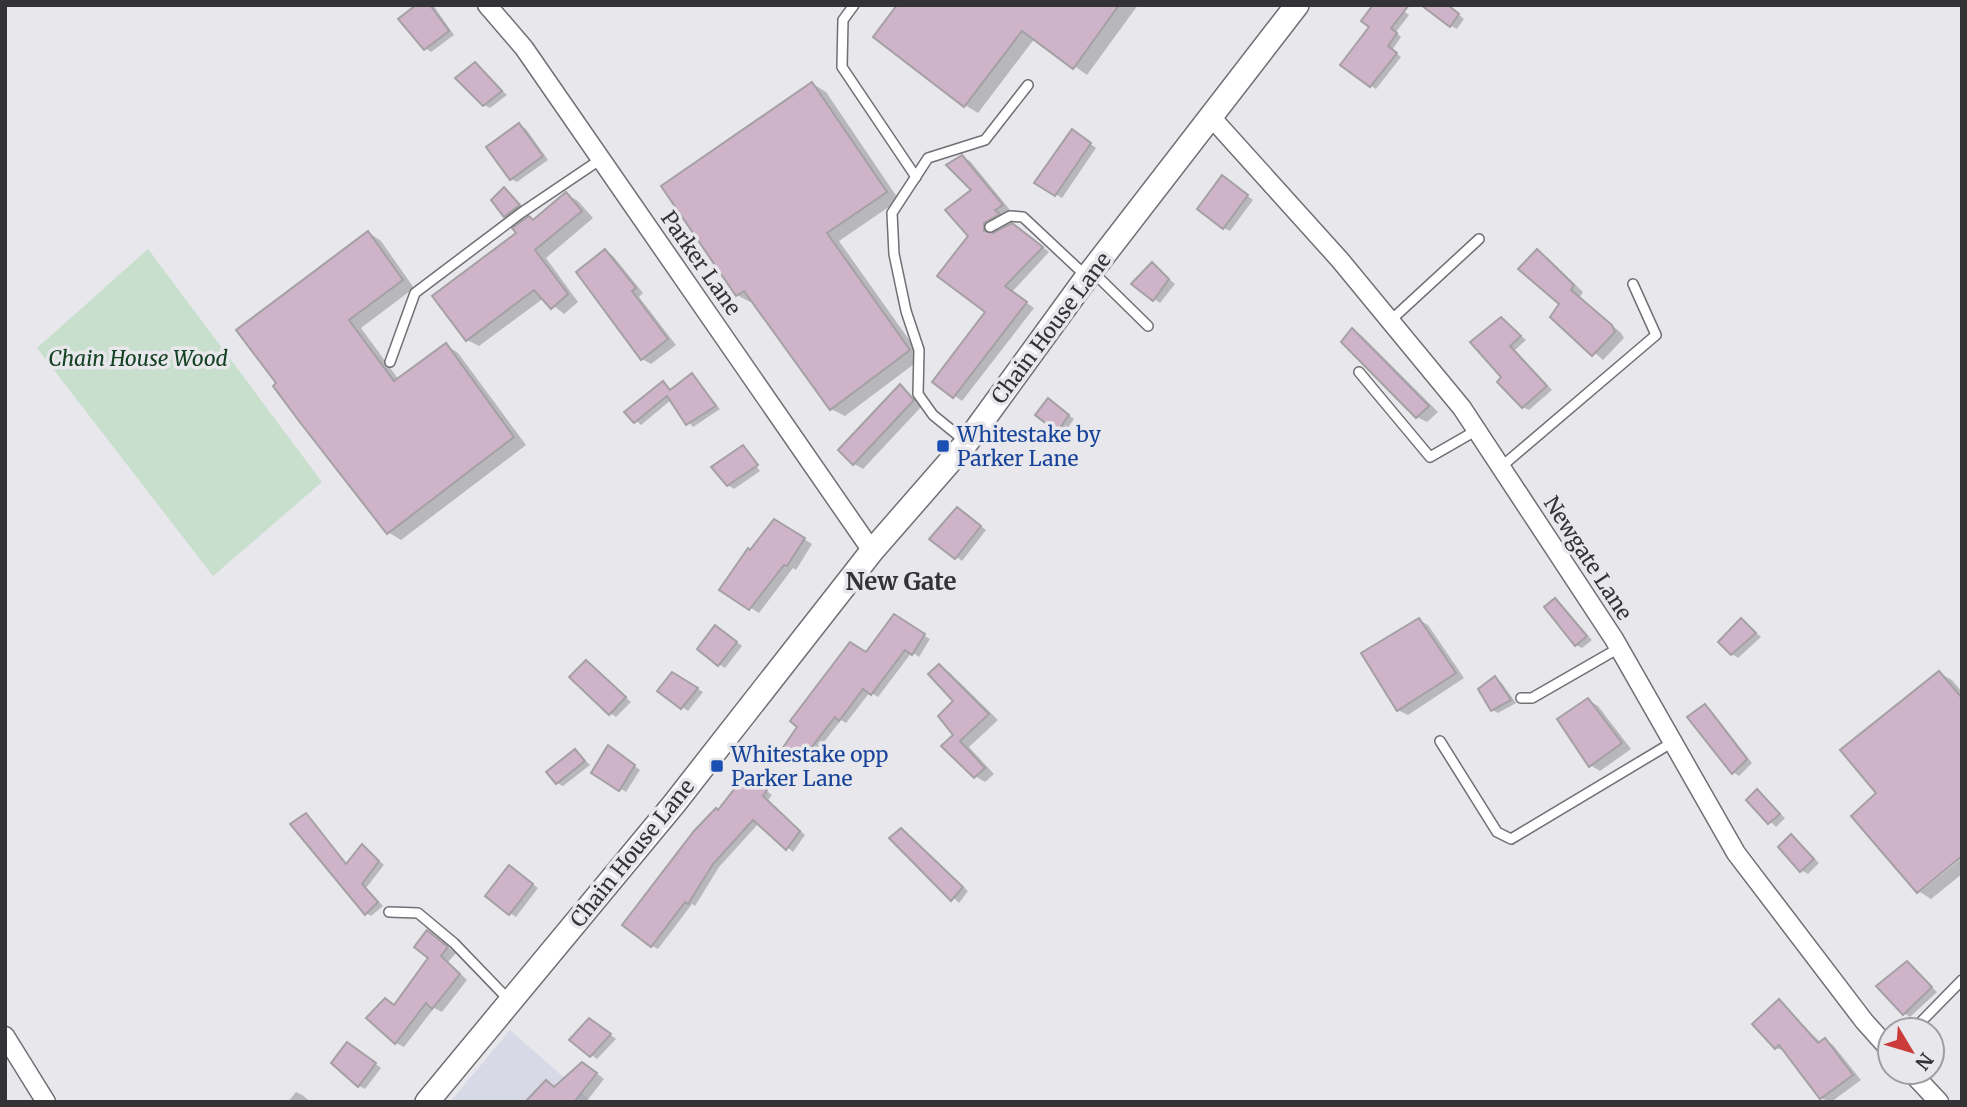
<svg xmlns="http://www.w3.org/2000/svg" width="1967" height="1107" font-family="Merriweather,serif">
  <rect width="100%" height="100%" fill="#e7e7ec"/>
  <path fill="#d8d9e6" d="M510,1030l82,72h-142z"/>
  <path fill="#c7dfcc" d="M148,249l174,233 -109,94 -176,-228z"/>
  <g fill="#0003">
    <path d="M419,5h14l21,30 -23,17 -6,-4z"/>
    <path d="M900,5h238l-51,70 -52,-37 -57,75 -13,-8z"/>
    <path d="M1396,5l13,10 -13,17 5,5 -9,13 9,7 -25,32 -5,-3z"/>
    <path d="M1447,5l17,14 -7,10 -6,-3z"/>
    <path d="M475,65l32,30 -17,13 -6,-3z"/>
    <path d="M813,84l13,8 73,108 -60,41 83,117 -77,58 -14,-7 -78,-109 -3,2 -13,-7z"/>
    <path d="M519,125l7,4 22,31 -31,22 -6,-3z"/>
    <path d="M1079,135l17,13 -34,50 -25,-15z"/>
    <path d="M962,157l8,4 40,49 -18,17v9l29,-6 28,22 -37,40 22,16 -72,93 -28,-20 53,-69 -17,-77 3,-45z"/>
    <path d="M1229,181l24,19 -23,31 -6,-3z"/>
    <path d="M507,191l14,16 -13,10 -3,-1z"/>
    <path d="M566,194l12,7 15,17 -47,40 32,44 -14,12 -20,-16 -65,48 -12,-6 51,-107 12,-15 5,3z"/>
    <path d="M369,233l12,8 33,47 -53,40 38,52 47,-35 12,8 68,92 -125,95 -13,-8 -88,-112z"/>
    <path d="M605,251l8,5 30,37 -4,4 37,48 -25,19 -9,-5z"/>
    <path d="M1537,252l10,5 36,35 -3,5 41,36 3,5 -21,22 -50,-44 9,-12z"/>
    <path d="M1152,264l23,20 -15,19 -6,-4z"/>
    <path d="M1501,319l25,21 -11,10 37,40 -23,20 -6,-3 -19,-29z"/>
    <path d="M1353,330l9,6 76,76 -11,10 -10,-5z"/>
    <path d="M692,375l28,34 -27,18 -22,-27 -30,25 -14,-13 36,-29 9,7z"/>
    <path d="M900,386l22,20 -59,63 -9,-5z"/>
    <path d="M1054,404l20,15 -10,15 -6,-4z"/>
    <path d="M743,448l17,23 -26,18 -6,-4z"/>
    <path d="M964,513l22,17 -24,31 -30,-23z"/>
    <path d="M783,526l29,18 -16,26 -3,-2 -34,45 -37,-23 29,-38z"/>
    <path d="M1555,600l37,40 -10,8 -6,-3z"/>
    <path d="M894,617l36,22 -11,18 -7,-5 -34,45 -8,-5 -24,31 -5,-3 -34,44 -6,-3 -16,-13z"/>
    <path d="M1419,620l9,5 36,53 -56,37 -10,-5z"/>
    <path d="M1741,620l20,17 -23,21 -6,-4z"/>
    <path d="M722,631l20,15 -17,22 -6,-4z"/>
    <path d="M587,662l44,40 -15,15 -6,-4z"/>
    <path d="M939,666l10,6 49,48 -29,27 25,27 -9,8 -10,-6 -19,-40 -1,-35z"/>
    <path d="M1939,673l13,7 10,12v162l-42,34v4l-42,-99z"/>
    <path d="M672,674l31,18 -15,19 -28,-20z"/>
    <path d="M1495,678l6,4 15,21 -18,10 -6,-3z"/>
    <path d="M1588,700l10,6 33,43 -31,22 -10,-6z"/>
    <path d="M1705,706l6,4 41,53 -13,13 -6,-4z"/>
    <path d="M615,750l25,20 -14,22 -33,-20z"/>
    <path d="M575,751l15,14 -27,21 -6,-3z"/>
    <path d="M752,780l20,15 -4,5 37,35 -12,17 -34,-29 -40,44 -24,39 -3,-2 -34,45 -6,-3z"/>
    <path d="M1757,791l28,27 -9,9 -28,-27z"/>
    <path d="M306,815l42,50 14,-19 22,19 -18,23 17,18 -12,10 -5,-3z"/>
    <path d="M901,830l67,61 -9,12 -67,-65z"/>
    <path d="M1791,836l28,27 -11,11 -7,-4z"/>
    <path d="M1962,858v16l-31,25 -11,-7z"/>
    <path d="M515,871l23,17 -22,29 -6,-4z"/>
    <path d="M428,932l28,21 -8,9 19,18 -25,32 -8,-4 -30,39 -8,-4 -1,-37 36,-48z"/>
    <path d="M1907,963l30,29 -27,25 -6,-4z"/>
    <path d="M1779,1001l42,42 4,-3 8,5 28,35 -30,22 -10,-4 -35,-47 -10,-3z"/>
    <path d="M596,1024l20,15 -19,20 -6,-4z"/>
    <path d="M354,1047l27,21 -16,21 -6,-3z"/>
    <path d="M591,1069l13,10 -18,23h-59l19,-20 10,6z"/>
    <path d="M296,1092l6,3 9,7h-23z"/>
  </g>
  <g fill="#cfb4c9" stroke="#a5a0a4" stroke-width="2">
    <path d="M416,5h14l19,26 -25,19 -26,-31z"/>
    <path d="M897,5h222l-46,64 -51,-38 -58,76 -91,-70z"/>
    <path d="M1373,5h36l-18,23 6,5 -9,13 9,7 -27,34 -30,-22 29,-38 -8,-6z"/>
    <path d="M1421,5h27l11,9 -9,13z"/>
    <path d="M475,62l27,29 -19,15 -28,-28z"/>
    <path d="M812,82l75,110 -60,41 83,117 -80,60 -86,-119 -8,5 -75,-110z"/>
    <path d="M519,123l24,33 -33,24 -24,-33z"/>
    <path d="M1072,129l19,14 -36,53 -21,-13z"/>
    <path d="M962,155l41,50 -8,5 5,4 -16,9v8l9,2 19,-10 31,24 -38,39 22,16 -74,96 -21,-16 53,-70 -48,-36 31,-40 -23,-26 26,-20 -25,-25z"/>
    <path d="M1222,175l26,20 -25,34 -26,-20z"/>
    <path d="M504,187l16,18 -16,12 -13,-17z"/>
    <path d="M566,192l16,19 -47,39 33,44 -17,15 -17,-19 -68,51 -34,-45 84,-63 -4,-5 17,-12 4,4z"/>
    <path d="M368,231l35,49 -54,40 45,61 52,-38 68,94 -127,97 -88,-113 -26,-35 3,-3 -40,-53z"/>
    <path d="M605,249l31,39 -4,3 36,48 -27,21 -65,-88z"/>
    <path d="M1537,249l37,36 -3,5 41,35 3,7 -23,24 -42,-39 9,-13 -41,-35z"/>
    <path d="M1152,262l17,17 -16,22 -22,-17z"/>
    <path d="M1501,317l20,19 -11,10 37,40 -25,22 -25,-26 4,-5 -31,-35z"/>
    <path d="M1352,328l77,78 -13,12 -75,-76z"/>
    <path d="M692,373l24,33 -30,19 -19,-29 -33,27 -10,-11 39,-31 7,9z"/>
    <path d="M900,384l14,16 -61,65 -15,-15z"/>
    <path d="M1048,398l21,17 -12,17 -22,-17z"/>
    <path d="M743,445l15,20 -31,21 -16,-19z"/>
    <path d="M957,507l24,19 -26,33 -26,-20z"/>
    <path d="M774,519l31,19 -18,28 -3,-1 -35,45 -30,-20 29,-42 2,2z"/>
    <path d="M1555,598l32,38 -12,10 -31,-39z"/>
    <path d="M894,614l31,20 -13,21 -7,-5 -34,45 -8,-6 -24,32 -4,-4 -35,45 -18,-13 15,-22 -7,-6 60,-79 16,10z"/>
    <path d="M1419,618l37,55 -59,38 -36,-58z"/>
    <path d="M1741,618l15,15 -25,22 -13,-13z"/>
    <path d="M715,625l22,17 -19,24 -21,-17z"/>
    <path d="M586,660l40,37 -17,18 -40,-38z"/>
    <path d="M939,664l50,50 -29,27 25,27 -11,10 -33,-32 12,-11 -15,-19 15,-15 -25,-27z"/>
    <path d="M1939,671l23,27v158l-45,37 -66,-77 25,-23 -36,-43z"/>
    <path d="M672,672l26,16 -17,21 -24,-18z"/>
    <path d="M1495,676l16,24 -20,11 -13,-22z"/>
    <path d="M1588,698l34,45 -33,24 -32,-48z"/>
    <path d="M1705,704l42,55 -15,15 -45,-57z"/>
    <path d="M608,745l27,20 -16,26 -28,-18z"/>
    <path d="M575,749l10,12 -29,23 -10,-12z"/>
    <path d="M746,774l21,16 -4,6 37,35 -14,19 -33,-30 -40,44 -25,40 -3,-2 -34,45 -29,-22 72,-94 22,-23 2,2z"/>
    <path d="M1757,789l23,25 -12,10 -22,-24z"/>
    <path d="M306,813l40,51 16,-20 17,17 -17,23 16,18 -13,13 -75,-91z"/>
    <path d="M901,828l62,59 -12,14 -62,-63z"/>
    <path d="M1791,834l23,25 -14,13 -22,-25z"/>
    <path d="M509,865l24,19 -24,31 -24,-19z"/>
    <path d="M427,930l21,17 -7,9 19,18 -28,35 -6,-6 -31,41 -29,-26 19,-20 9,7 34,-47 -14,-11z"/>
    <path d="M1907,961l25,26 -29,28 -27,-29z"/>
    <path d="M1779,999l39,44 7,-5 28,37 -33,24 -41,-54 -4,4 -23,-25z"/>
    <path d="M589,1018l22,16 -21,23 -21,-17z"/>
    <path d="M347,1042l29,21 -18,24 -27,-24z"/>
    <path d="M582,1062l15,11 -23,29h-49l21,-22 8,7z"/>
  </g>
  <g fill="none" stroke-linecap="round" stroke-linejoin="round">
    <defs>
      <g id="service">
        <path d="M854,5l-11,15 -1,47 74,110"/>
        <path d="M990,227l20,-11 13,1 63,59"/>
        <path d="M1093,272l55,54"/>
        <path d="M1390,321l89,-82"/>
        <path d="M390,362l25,-69 106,-80 80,-54"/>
        <path d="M1359,372l71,85 47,-27"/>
        <path d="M965,441l-32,-26 -15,-21 1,-44 -13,-39 -12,-57 -2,-41 36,-55 57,-18 43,-55"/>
        <path d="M1501,467l155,-132 -23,-51"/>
        <path d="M1521,698h11l87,-50"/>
        <path d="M1440,741l57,91 14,7 162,-97"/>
        <path d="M389,912l29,1 36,30 55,57"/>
        <path d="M1913,1030l49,-50"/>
      </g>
      <g id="minor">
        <path d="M487,5l37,43 348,503"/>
        <path d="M1212,118l128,142 122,148 152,231 122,214 128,168 26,29"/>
        <path d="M5,1036l41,66"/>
        <path d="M1911,1072l28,30"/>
      </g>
      <path id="tertiary" d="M427,1102l247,-298 198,-253 95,-109 120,-165 210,-272"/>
    </defs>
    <use href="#service" stroke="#6f6f74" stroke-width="12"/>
    <use href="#minor" stroke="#6f6f74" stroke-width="21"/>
    <use href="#tertiary" stroke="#6f6f74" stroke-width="26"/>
    <use href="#service" stroke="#fff" stroke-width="9"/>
    <use href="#minor" stroke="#fff" stroke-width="18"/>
    <use href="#tertiary" stroke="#fff" stroke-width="23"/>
  </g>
  <g fill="#1a4fb4" stroke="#e7e7ec" stroke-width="2.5">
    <rect x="936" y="439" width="14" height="14" rx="3.5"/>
    <rect x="710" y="759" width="14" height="14" rx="3.5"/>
  </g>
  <g text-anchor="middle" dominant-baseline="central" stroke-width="7" stroke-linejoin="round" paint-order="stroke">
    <g font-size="21" fill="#333335" stroke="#e7e7ec">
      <text transform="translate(701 263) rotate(55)">Parker Lane</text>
      <text transform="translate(1051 328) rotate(-53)">Chain House Lane</text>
      <text transform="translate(1588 558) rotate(57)">Newgate Lane</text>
      <text transform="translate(632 853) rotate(-51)">Chain House Lane</text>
    </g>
    <g font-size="21" font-style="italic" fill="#154223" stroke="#e7e7ec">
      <text x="138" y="358">Chain House Wood</text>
    </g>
    <g font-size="21" fill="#164399" stroke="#e7e7ec" text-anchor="start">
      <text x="957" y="434">Whitestake by<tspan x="957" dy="24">Parker Lane</tspan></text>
      <text x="731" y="754">Whitestake opp<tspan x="731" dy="24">Parker Lane</tspan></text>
    </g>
    <g font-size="24" font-weight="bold" fill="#333335" stroke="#e7e7ec">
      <text x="901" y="581">New Gate</text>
    </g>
  </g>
  <rect width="1967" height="1107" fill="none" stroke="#333335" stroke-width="14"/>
  <g transform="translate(1911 1051) rotate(128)"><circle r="33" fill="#e7e7ec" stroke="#9f9fa3" stroke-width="2"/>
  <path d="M0-5L12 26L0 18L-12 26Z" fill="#ca3b39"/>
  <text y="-10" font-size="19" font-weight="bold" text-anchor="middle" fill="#333335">N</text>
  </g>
</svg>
